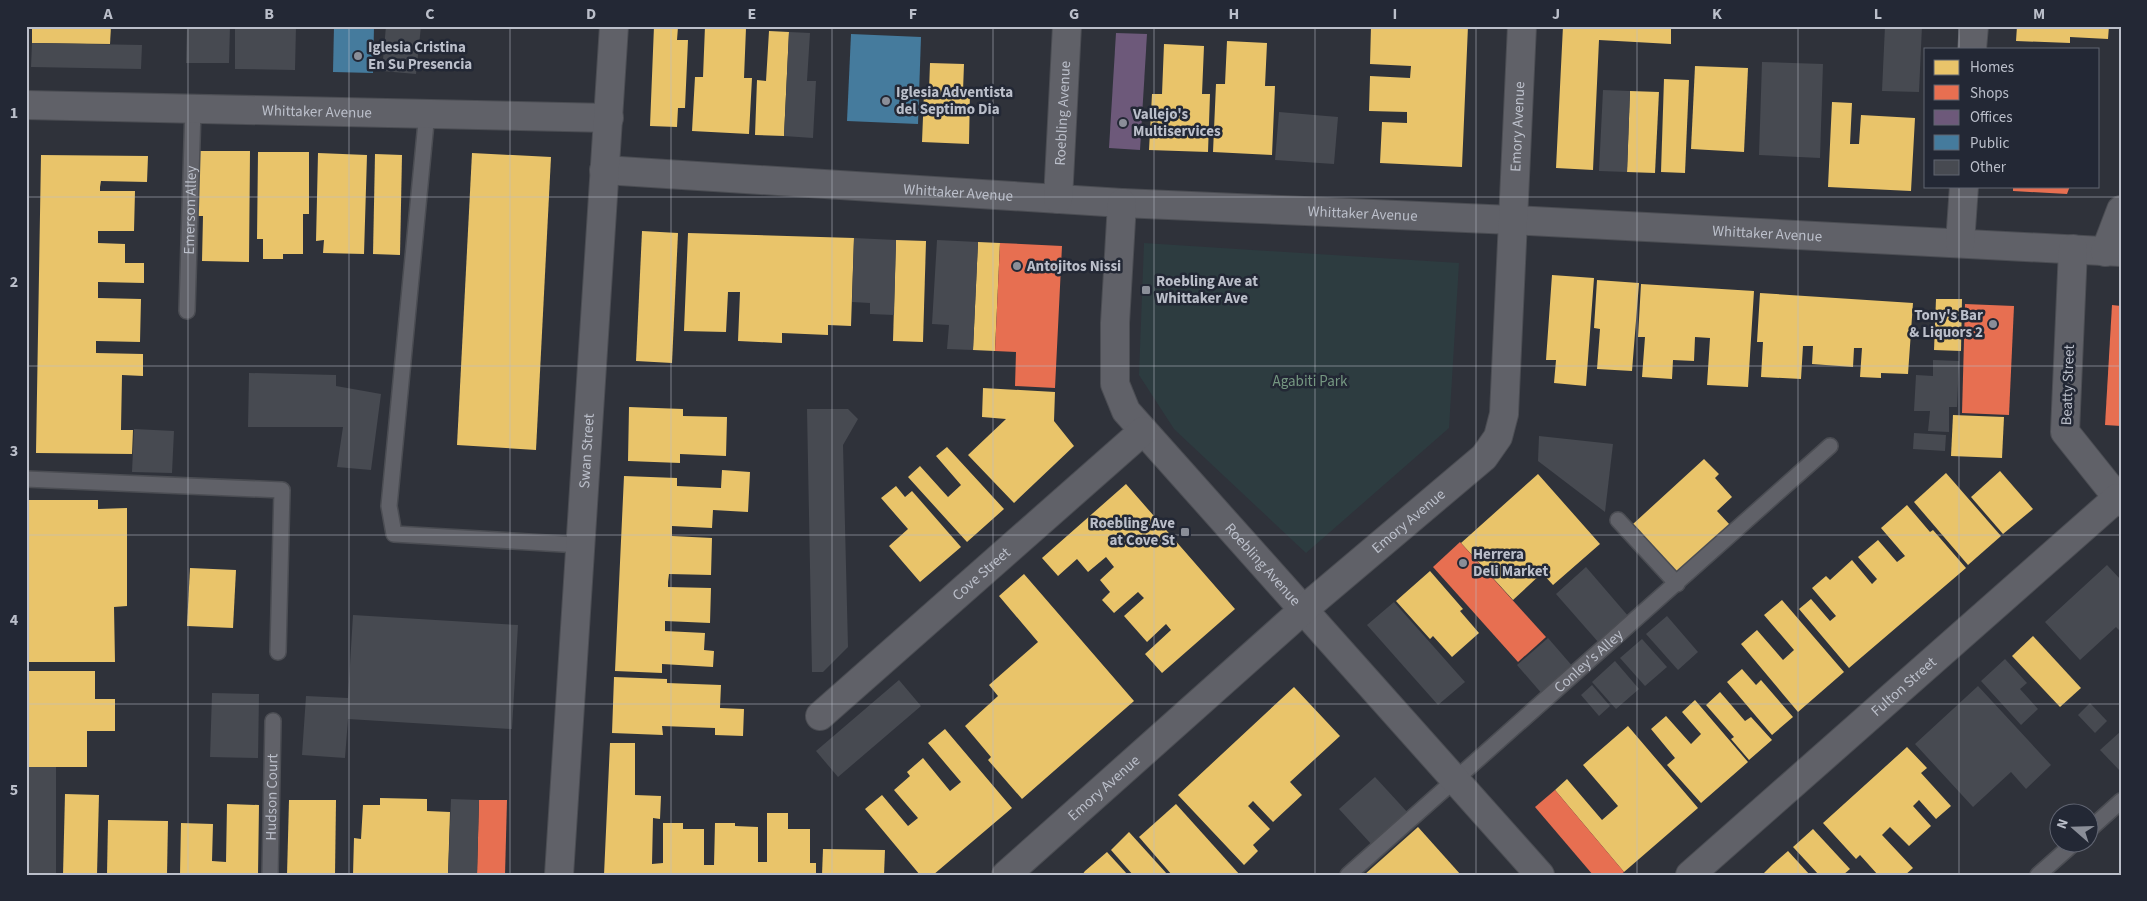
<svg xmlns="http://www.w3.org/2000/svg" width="2147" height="901" font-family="'Source Sans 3',sans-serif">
  <rect width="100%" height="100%" fill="#2f323a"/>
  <path fill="#2d3c40" d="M1144,243l315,20 -10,165 -143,125 -132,-124 -35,-54z"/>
  <g fill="#e9c46a">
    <path d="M32,26h79l-1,18 -78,-1z"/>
    <path d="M654,26l24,1 -1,13h11l-3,68h-7l-1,19 -27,-1z"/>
    <path d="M705,26l41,2 -2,50h8l-3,56 -57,-3 3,-54h8z"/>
    <path d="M1371,26h97l-6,141 -82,-4 2,-41 25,1v-11l-38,-1 1,-35 40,2 1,-12 -41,-2z"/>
    <path d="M1563,26h108v18l-72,-4 -6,130 -37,-2z"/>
    <path d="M2017,26h92l-1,13 -38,-2v6l-54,-2z"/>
    <path d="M769,31l20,1 -5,104 -29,-1 2,-55 9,1z"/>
    <path d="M1227,41l40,2 -2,43h10l-3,69 -59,-3 3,-68h9z"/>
    <path d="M1164,44l40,2 -2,48h8l-2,58 -59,-2 3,-56h10z"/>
    <path d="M930,63l34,1 -1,27h7l-1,53 -47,-2 2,-50h5z"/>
    <path d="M1695,66l53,2 -4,84 -53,-3z"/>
    <path d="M1664,79l25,1 -4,93 -24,-1z"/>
    <path d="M1630,91l29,1 -4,81 -28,-1z"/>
    <path d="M1832,102l20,1 -2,41h9l2,-29 54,3 -4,73 -83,-4z"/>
    <path d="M198,151h52l-1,111 -47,-1 1,-45h-5z"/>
    <path d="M258,152h51v62h-6v40h-20v5h-20v-20h-6z"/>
    <path d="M318,153l49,2 -3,99 -41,-1 1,-13 -8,1z"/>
    <path d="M472,153l79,4 -15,293 -79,-5z"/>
    <path d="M375,154l27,1 -2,100 -27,-1z"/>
    <path d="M41,155l107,1 -1,26 -46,-1 -1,6v4h35l-1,40h-36v12l27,1v19h19v20l-46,-1v16l43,1 -1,43 -44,-1v12l47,1v22l-21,-1 -1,55h12l-1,24 -96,-1z"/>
    <path d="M642,231l36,2 -6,130 -36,-2z"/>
    <path d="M688,233l166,5 -3,88 -23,-1v10l-46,-2v10l-44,-2 2,-49h-12l-2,40 -42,-1z"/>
    <path d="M896,240l30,1 -3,101 -30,-1z"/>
    <path d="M978,242l22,1 -5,108 -22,-1z"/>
    <path d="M1552,275l42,3 -8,108 -32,-3 2,-23h-10z"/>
    <path d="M1597,280l42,3 -7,88 -35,-2 3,-40 -6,-1z"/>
    <path d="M1641,284l113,7 -6,96 -41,-2 3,-47 -15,-1 -1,24 -21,-1 -1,19 -30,-2 3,-40h-7z"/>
    <path d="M1760,293l153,10 -5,71 -27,-1v5l-21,-1 2,-29h-8l-1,19 -41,-3 1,-18h-10l-2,33 -40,-2 2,-35h-6z"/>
    <path d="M1936,299h26l-1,52 -27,-1z"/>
    <path d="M983,388l72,4 -1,29 20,25 -60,57 -46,-48 38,-36 -24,-2z"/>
    <path d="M629,407l54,2v7l44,1 -1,39 -46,-2v9l-52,-2z"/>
    <path d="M1953,415l51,2 -2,41 -51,-2z"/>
    <path d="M947,447l57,62 -37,33 -59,-65 12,-11 28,31 13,-12 -25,-29z"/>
    <path d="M1704,459l15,15 -4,4 17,19 -15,14 13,14 -51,49 -46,-50z"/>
    <path d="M722,470l28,2 -2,40 -35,-2 -1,18 -40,-2v10l40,2 -1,37 -42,-1 -1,8v5l43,1 -1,35 -45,-2v10l40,2 -1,17 10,1 -1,16 -51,-3v9l-47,-2 9,-195 53,2v8l44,2z"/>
    <path d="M2000,471l33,38 -30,25 -32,-37z"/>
    <path d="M1946,473l55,63 -33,29 -54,-63z"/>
    <path d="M1538,474l62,70 -47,41 -11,-12 -29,27 -52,-57z"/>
    <path d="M1126,484l109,125 -73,64 -17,-19 26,-24 -5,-6 -19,18 -23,-26 20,-18 -6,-6 -24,21 -12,-13 8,-8 -10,-12 14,-13 -8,-10 -18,15 -11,-13 -19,17 -16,-18z"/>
    <path d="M896,486l9,11 7,-6 49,56 -41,35 -31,-36 19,-17 -27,-31z"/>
    <path d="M26,500h72v9l29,-1v98l-13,1 1,55h-89z"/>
    <path d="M1907,505l23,27 3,-2 33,38 -117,100 -50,-59 12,-10 19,22 6,-5 -24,-28 14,-12 4,4 22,-20 20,24 5,-5 -19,-22 20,-17 19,22 8,-6 -24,-28z"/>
    <path d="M190,568l46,2 -3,58 -46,-2z"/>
    <path d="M1430,571l33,38 -3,2 19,22 -27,24 -19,-21 -3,3 -34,-38z"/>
    <path d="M1024,574l110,127 -112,98 -34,-39 3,-3 -26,-31 33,-30 -9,-11 49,-43 -39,-46z"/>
    <path d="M1782,600l62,72 -46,40 -57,-68 16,-14 26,30 11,-10 -30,-35z"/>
    <path d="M2033,636l48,52 -21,19 -48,-51z"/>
    <path d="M1742,669l14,16 5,-5 32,37 -21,18 -45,-53z"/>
    <path d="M26,671h69v28h20v32h-28v36h-61z"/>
    <path d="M614,677l53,2v4l54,2 -1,23 24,1 -1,27 -28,-1v-7l-53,-2 1,9 -51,-2z"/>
    <path d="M1294,687l46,49 -50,46 12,13 -29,27 -20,-21 -5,5 22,23 -17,16 5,6 -14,14 -66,-70z"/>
    <path d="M1720,692l25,29 6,-4 21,23 -23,20 -18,-21 3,-2 -28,-32z"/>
    <path d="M1695,700l53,62 -47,41 -34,-38 8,-7 -24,-29 15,-13 25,28 10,-10 -19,-22z"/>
    <path d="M1628,726l70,82 -74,64 -69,-82 12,-11 35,41 16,-14 -35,-41z"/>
    <path d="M945,729l67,79 -79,67h-13l-55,-66 17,-14 26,31 10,-8 -24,-28 16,-14 -3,-4 16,-14 27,33 11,-9 -33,-39z"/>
    <path d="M610,743h25v52l26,1 -1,23 -7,-1 -1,46 11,-1v-40h20v6h21v36h10l1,-42h20v3l23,1v35h9v-49h21v16h22v34h6v12h-212z"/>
    <path d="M1907,747l20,21 -6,5 30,33 -15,13 -17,-19 -6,6 18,20 -22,20 -19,-19 -8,8 31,33 -8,7h-27l-18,-20 -4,4 -33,-36z"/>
    <path d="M65,794l34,1 -2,80h-34z"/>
    <path d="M380,798l47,1v12l23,1 -2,63h-95l1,-37 7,1 2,-34h17z"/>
    <path d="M289,800h47l-1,75h-48z"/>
    <path d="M227,804l32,1 -1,70h-78l1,-52 32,1 -1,37 14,1z"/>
    <path d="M1176,804l64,71h-68l-33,-38z"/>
    <path d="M108,820l60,1 -1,54h-60z"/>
    <path d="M1418,827l43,48h-97z"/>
    <path d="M1813,829l37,40 -7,6h-24l-26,-28z"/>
    <path d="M1129,832l39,43h-35l-22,-25z"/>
    <path d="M823,849l62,1 -1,25h-62z"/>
    <path d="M1788,851l22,24h-48l10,-10z"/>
    <path d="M1107,852l21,23h-46l3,-4z"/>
  </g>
  <g fill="#e76f51">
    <path d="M2013,186h57l-3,8 -54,-3z"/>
    <path d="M1000,243l62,3 -7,142 -40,-2 1,-34 -21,-1z"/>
    <path d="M1965,304l49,2 -5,109 -47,-2z"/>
    <path d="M2112,305l9,1v120l-16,-1z"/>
    <path d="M1460,542l86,95 -28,25 -85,-95z"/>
    <path d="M1555,790l69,82 -4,3h-27l-58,-68z"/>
    <path d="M479,800h28l-2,75h-28z"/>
  </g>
  <path fill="#6d597a" d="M1116,33l31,1 -7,116 -31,-2z"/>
  <g fill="#457b9d">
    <path d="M334,26h40l-1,47 -40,-1z"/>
    <path d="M851,34l70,3 -3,87 -71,-3z"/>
  </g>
  <g fill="#474a51">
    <path d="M187,26h43l-1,37h-43z"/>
    <path d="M235,26h61l-1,44 -60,-1z"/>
    <path d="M386,26h35l-5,48 -34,-3z"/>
    <path d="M1885,26h37l-3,66 -37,-1z"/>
    <path d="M789,32l21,1 -3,48h9l-3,57 -29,-2z"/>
    <path d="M32,43l110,2 -1,24 -110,-2z"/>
    <path d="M1762,62l61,2 -3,94 -61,-3z"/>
    <path d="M1603,90l27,1 -3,81 -28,-1z"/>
    <path d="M1279,112l59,5 -4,47 -59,-4z"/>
    <path d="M854,238l42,2 -2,75 -24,-1v-11l-18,-1z"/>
    <path d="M937,240l41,2 -5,108 -26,-1 2,-24 -17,-1z"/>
    <path d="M1933,360l26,1 -2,46h-8v25l-21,-1 2,-20h-16l2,-36 17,1z"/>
    <path d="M249,373l87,2v11l45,8 -10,76 -34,-3 6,-40h-95z"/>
    <path d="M807,409h41l10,10 -15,26 5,202 -25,25h-11z"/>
    <path d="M134,429l40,2 -2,42 -40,-1z"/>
    <path d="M1914,433l32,2 -1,16 -32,-2z"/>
    <path d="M1539,436l74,8 -8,68 -67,-51z"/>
    <path d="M2107,565l14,15v52l-5,-5 -36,33 -35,-38z"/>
    <path d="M1586,567l43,50 -30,26 -43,-49z"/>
    <path d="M1394,602l71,80 -27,23 -71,-80z"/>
    <path d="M353,615l165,10 -6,104 -164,-10 -3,39 -43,-3 4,-59 42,2z"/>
    <path d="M1667,616l31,36 -20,18 -32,-36z"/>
    <path d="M1548,638l26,30 -31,27 -26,-30z"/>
    <path d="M1642,639l25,28 -22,19 -25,-28z"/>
    <path d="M2005,659l22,24 -7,6 18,20 -17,16 -40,-44z"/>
    <path d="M1615,661l24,28 -23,20 -24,-27z"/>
    <path d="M899,680l22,26 -83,71 -22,-26z"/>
    <path d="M1592,685l18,21 -11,10 -18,-21z"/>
    <path d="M1978,686l73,79 -25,24 -15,-17 -38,35 -58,-63z"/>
    <path d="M212,693l47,1 -1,64 -48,-1z"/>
    <path d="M2090,703l17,18 -12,12 -17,-18z"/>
    <path d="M2121,731v41l-21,-22z"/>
    <rect x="26" y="767" width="30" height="108"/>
    <path d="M1375,777l34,37 -36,32 -34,-37z"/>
    <path d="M451,799l28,1 -2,75h-29z"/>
  </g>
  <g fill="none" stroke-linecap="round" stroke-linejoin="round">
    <defs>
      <g id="service">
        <path d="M427,112l-38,394 5,28 186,11"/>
        <path id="s1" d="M187,311l6,-203"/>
        <path d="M26,479l256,11 -4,162"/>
        <path d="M1618,520l59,64"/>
        <path d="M2090,829l31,-28"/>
        <path id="s2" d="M270,875l3,-154"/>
        <path id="s3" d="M1348,875l482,-429"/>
        <path d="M2038,875l35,-31"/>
      </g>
      <g id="minor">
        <path d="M1972,49l2,-23"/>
        <path id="s4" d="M26,105l583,13"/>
        <path id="s5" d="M604,170l518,33 390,17 609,32"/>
        <path id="s6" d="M1058,199l9,-173"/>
        <path id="s7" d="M1122,203l-7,120v61l11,27 414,464"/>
        <path d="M1960,243l4,-57"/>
        <path d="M2073,249l-8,183 56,70"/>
        <path d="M2105,252l16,-42"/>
        <path id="s8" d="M820,716l323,-285"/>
        <path id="s9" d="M559,875l55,-849"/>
        <path id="s10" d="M1006,875l297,-265 181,-153 14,-20 6,-23 18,-388"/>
        <path id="s11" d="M1690,875l427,-377"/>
      </g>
    </defs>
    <use href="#service" stroke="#4b4d53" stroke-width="18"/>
    <use href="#minor" stroke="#4b4d53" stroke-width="30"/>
    <use href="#service" stroke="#606168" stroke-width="15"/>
    <use href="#minor" stroke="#606168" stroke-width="28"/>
  </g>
  <path fill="none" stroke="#bbbfca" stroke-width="1" stroke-opacity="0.55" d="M188,26v849M349,26v849M510,26v849M671,26v849M832,26v849M993,26v849M1154,26v849M1315,26v849M1476,26v849M1637,26v849M1798,26v849M1959,26v23M1959,186v689M26,197h2095M26,366h2095M26,535h2095M26,704h2095"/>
  <g fill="#8a8e98" stroke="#232835" stroke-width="2">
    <circle cx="358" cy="56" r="5"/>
    <circle cx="886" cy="101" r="5"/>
    <circle cx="1123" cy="123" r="5"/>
    <circle cx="1017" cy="266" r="5"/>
    <rect x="1141" y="285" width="10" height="10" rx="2.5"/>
    <circle cx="1993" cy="324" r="5"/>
    <rect x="1180" y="527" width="10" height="10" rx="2.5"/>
    <circle cx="1463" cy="563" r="5"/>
  </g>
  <g text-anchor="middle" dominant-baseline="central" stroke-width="5" stroke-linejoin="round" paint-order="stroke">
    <g font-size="15" font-weight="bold" fill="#bbbfca" stroke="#232835" text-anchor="start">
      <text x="368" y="47">Iglesia Cristina<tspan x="368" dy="17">En Su Presencia</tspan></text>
      <text x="896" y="92">Iglesia Adventista<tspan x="896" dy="17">del Septimo Dia</tspan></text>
      <text x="1133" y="114">Vallejo's<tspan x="1133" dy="17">Multiservices</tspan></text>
      <text x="1027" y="266">Antojitos Nissi</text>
      <text x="1156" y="281">Roebling Ave at<tspan x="1156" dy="17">Whittaker Ave</tspan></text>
      <text x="1983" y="315" text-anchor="end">Tony's Bar<tspan x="1983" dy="17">&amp; Liquors 2</tspan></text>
      <text x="1175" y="523" text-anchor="end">Roebling Ave<tspan x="1175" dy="17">at Cove St</tspan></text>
      <text x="1473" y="554">Herrera<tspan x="1473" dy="17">Deli Market</tspan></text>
    </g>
    <g font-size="15" fill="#bbbfca" stroke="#232835">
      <text stroke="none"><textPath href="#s4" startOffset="291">Whittaker Avenue</textPath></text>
      <text stroke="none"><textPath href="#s6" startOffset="86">Roebling Avenue</textPath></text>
      <text stroke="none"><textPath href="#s10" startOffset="971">Emory Avenue</textPath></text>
      <text stroke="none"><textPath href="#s5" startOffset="355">Whittaker Avenue</textPath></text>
      <text stroke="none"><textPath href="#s1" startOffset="101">Emerson Alley</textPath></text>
      <text stroke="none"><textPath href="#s5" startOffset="760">Whittaker Avenue</textPath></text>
      <text stroke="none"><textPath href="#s5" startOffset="1165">Whittaker Avenue</textPath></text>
      <text transform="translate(2068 385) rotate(-88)">Beatty Street</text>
      <text stroke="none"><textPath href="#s9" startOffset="425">Swan Street</textPath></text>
      <text stroke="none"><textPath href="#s10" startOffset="536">Emory Avenue</textPath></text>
      <text stroke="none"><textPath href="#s7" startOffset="416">Roebling Avenue</textPath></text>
      <text stroke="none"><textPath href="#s8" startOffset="215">Cove Street</textPath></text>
      <text stroke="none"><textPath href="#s3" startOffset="322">Conley's Alley</textPath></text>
      <text stroke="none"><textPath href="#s11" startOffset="285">Fulton Street</textPath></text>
      <text stroke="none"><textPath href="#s10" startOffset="131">Emory Avenue</textPath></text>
      <text stroke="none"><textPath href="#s2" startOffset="78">Hudson Court</textPath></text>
    </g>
    <g font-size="15" fill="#759781" stroke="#232835">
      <text x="1310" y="381">Agabiti Park</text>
    </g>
  </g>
  <rect width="2147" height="901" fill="none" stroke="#232835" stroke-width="55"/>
  <rect x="1924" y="48" width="175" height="140" fill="#232835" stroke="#606471"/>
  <rect x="1934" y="60" width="25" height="15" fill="#e9c46a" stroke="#606471"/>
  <text x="1970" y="72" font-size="15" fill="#bbbfca">Homes</text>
  <rect x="1934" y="85" width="25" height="15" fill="#e76f51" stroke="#606471"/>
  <text x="1970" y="98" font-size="15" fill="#bbbfca">Shops</text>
  <rect x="1934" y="110" width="25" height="15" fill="#6d597a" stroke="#606471"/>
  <text x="1970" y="122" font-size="15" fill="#bbbfca">Offices</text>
  <rect x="1934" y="135" width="25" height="15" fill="#457b9d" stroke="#606471"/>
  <text x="1970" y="148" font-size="15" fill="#bbbfca">Public</text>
  <rect x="1934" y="160" width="25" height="15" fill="#474a51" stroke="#606471"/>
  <text x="1970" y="172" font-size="15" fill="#bbbfca">Other</text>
  <g transform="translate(2074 828) rotate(290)"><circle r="24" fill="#232835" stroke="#606471"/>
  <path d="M0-4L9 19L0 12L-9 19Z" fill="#8a8e98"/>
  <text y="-8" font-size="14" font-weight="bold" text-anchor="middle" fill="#bbbfca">N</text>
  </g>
  <rect x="28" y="28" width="2092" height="846" fill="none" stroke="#bbbfca" stroke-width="2"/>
  <g font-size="16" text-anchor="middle" font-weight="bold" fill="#bbbfca">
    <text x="108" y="19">A</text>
    <text x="269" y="19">B</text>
    <text x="430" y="19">C</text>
    <text x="591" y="19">D</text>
    <text x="752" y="19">E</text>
    <text x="913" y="19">F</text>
    <text x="1074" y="19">G</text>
    <text x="1234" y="19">H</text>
    <text x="1395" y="19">I</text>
    <text x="1556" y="19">J</text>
    <text x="1717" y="19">K</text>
    <text x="1878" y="19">L</text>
    <text x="2039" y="19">M</text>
    <text x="14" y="118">1</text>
    <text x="14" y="287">2</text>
    <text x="14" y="456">3</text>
    <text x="14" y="625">4</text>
    <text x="14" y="795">5</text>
  </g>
</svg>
